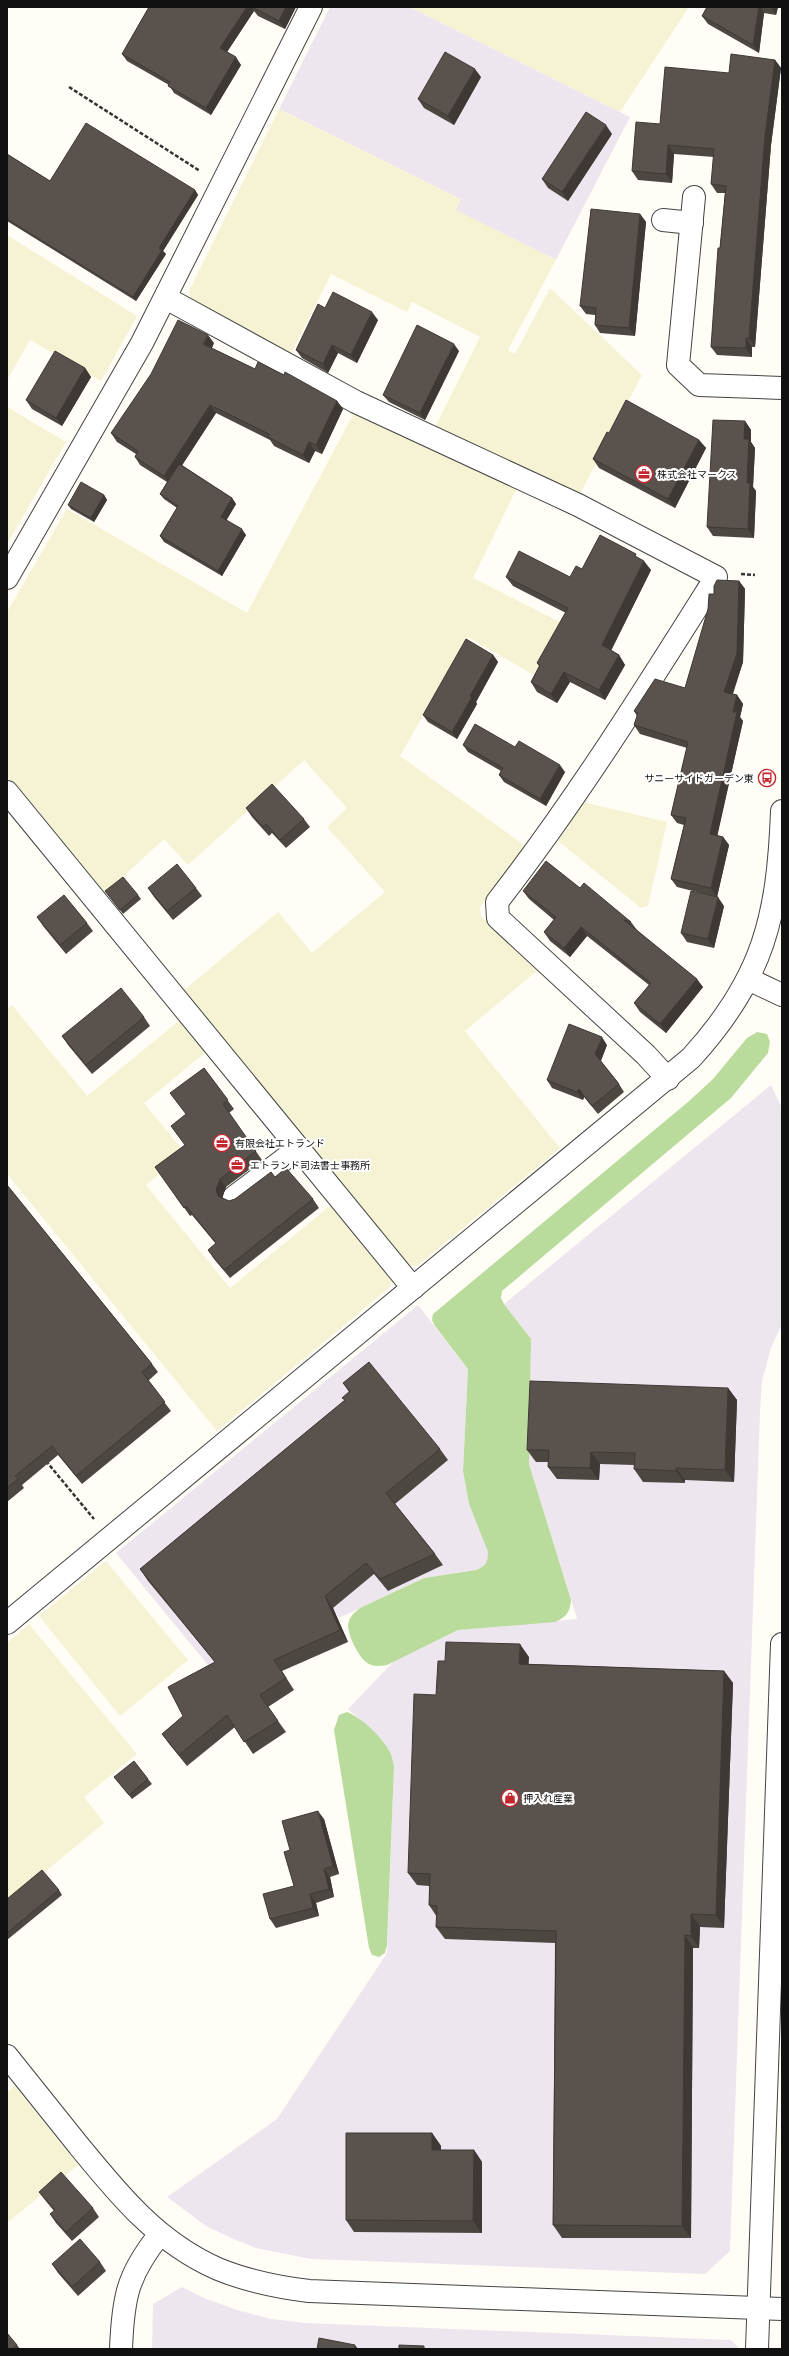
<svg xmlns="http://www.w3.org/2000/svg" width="789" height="2356" font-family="'Noto Serif','Noto Sans JP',serif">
  <rect width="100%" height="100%" fill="#fffdf5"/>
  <g fill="#eee6ef">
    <path d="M330,7h80l220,110 -74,143 -101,-50 5,-11 -181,-90z"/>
    <path d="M771,1085l11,23v216l-11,24 -9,33 -2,31 -30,839 -25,23 -394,-15 -55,-11 -25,-10 -25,-12 -39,-29 110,-78 110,-166 7,-186 -11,-26 -35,-32 46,-48 64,-31 119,-11 -48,-155 2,-125 -27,-35z"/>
    <path d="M418,1305l50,64 -5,102 6,33 19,48v8l-4,7 -8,3 -52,8 -85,40 -2,-4 -79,37 -37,30 -105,-128z"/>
    <path d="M182,2287l22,11 33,12 34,9 35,4 425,17 9,9h-588l1,-45z"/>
  </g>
  <g fill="#f6f3d4">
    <path d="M410,7h279l-69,105z"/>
    <path d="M279,109l182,90 -5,11 100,50 -48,90 7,4 35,-66 92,87 -62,119 -145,-67 45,-90 -68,-35 -5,10 -76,-38 -40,80 -100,-54 -2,-9z"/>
    <path d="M7,235l130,81 -36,65 -71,-41 -23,40z"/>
    <path d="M7,407l59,35 -59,102z"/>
    <path d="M354,413l163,75 -44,90 91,46 -30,51 -66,-38 -68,119 127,91 -47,60 1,9 57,54 -73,61 95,117 -143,118 -9,-1 -225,-274 95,-79 34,41 73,-61 -58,-65 20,-19 -43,-48 -116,105 -24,-26 -60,55 -97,-118v-164l60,-103 180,104z"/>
    <path d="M583,802l84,20 -19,84 -7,2 -83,-67z"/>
    <path d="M12,1005l75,91 93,-76 26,32 -62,51 41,50 -39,32 84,103 101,-83 61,73 -2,9 -173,144 -210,-257v-165z"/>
    <path d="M106,1561l82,99 -68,56 -81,-100z"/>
    <path d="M29,1624l108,130 -53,43 20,26 -97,80v-260z"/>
    <path d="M15,2086l63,79 -71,58v-131z"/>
  </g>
  <g fill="#b9dc9c">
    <path d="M757,1032l10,2 3,8 -2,11 -37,45 -229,193 -1,7 3,6 27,35 -2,125 42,136c-1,13 -5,17 -16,22l-97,8 -71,35c-6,1 -12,2 -18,-1 -10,-5 -21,-28 -21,-39 1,-8 7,-13 12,-17l64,-30 52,-8c10,-4 12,-8 12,-18l-19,-48 -6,-33 5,-102 -33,-43 -3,-6 1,-6 255,-212 25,-23 34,-41z"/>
    <path d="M347,1712c15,6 35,25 43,40 2,4 3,10 4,15l-7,178 -2,8 -6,4 -7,-2 -3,-7 -35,-218 5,-15z"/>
  </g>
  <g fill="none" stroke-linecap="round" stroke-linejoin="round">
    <defs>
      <g id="minor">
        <path d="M694,197l-16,168 21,20 83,3"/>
        <path d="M663,220l29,3"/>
        <path d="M166,298l190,104 222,103 138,72c-70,111 -139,222 -219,325l1,16 148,137 22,24"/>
        <path d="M7,578l135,-235 169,-336"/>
        <path d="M7,792l406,496"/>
        <path d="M748,979l34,16"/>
        <path d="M234,1197l65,-49"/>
        <path d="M7,1623l684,-565c73,-80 87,-142 91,-247"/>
        <path d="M7,2056c24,30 48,60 72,90 40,49 79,97 139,123 29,12 59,18 91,22l473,18"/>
        <path d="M121,2349c2,-51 6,-74 39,-115"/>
        <path d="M757,2349l25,-705"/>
      </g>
    </defs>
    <use href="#minor" stroke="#444" stroke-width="24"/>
    <g stroke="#333" stroke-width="2.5" stroke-dasharray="4 2" stroke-linecap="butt">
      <path d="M69,87l131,84"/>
      <path d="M741,574l14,1"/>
      <path d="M46,1461l48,58"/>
    </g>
    <use href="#minor" stroke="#fff" stroke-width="22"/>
  </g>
  <g fill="#4d4742">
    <path d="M149,7h147l-11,22 -27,-13 -4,-5 -27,41 14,13 -30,50 -37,-22 -5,-8 -42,-24 -5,-7z"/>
    <path d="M707,7h71l-2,8 -12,-2 -5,40 -51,-29 -6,-8z"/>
    <path d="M775,60l6,8 -10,77 -16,202h-3v10l-35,-2 -6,-8 14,-154h-8l-6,-9 3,-27 -40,-3 -2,29 -34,-3 -6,-9 28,-47 69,-51z"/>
    <path d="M481,77l-27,48 -30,-17 -6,-9z"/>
    <path d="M612,134l-44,67 -20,-13 -6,-9z"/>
    <path d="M7,154l43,27 145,9 3,5 -35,56 3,3 -30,47 -129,-80z"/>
    <path d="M640,214l6,8 -11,114 -35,-3 -5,-8v-10l-9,-1 -6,-8z"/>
    <path d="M325,308l53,12 -21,43 -19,-10 -10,20 -26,-15 -6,-8z"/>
    <path d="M214,343l-2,5 43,21 82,32 6,8 -21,45 -7,-3 -6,12 -35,-17 -4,-6 -54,-27 -34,52 50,33 4,6 -10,16 20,15 -24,41 -58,-34 -4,-6 17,-28 -13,-9 -4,-5 7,-12 -27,-17 -5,-8 1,-3 -19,-12 -6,-9z"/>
    <path d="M459,351l-34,69 -36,-18 -6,-7z"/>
    <path d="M85,368l6,9 -29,49 -30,-17 -6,-9z"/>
    <path d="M745,421l6,9v12l4,6 -2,39 3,4 -2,47 -41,-2 -6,-9z"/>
    <path d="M609,433l90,7 7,8 -31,60 -76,-40 -6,-9z"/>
    <path d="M104,495l3,5 -13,22 -23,-13 -3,-4z"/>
    <path d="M639,558l12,12 -40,80 8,5 6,10 -20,35 -35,-18 -13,21 -20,-11 -6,-10 8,-16 -2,-3 29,-50 -53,-27 -7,-9h64l12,-8z"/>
    <path d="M739,581l6,8 -2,73 -10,32 4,1 6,9 -3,13 3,4 -26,114 6,2 6,8 -12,52 -40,-10 -6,-8 13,-54 -7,-2 -6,-8 16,-67 -47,-14 -6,-9 3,-9 -3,-5 51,-23 29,-94z"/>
    <path d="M493,655l5,7 -22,40 1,2 -20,35 -29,-17 -5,-7z"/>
    <path d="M463,745l52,2 50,25 -19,34 -42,-24 -5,-7 2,-4 -33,-19z"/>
    <path d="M246,808l58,11 6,8 -24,21 -14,-15 -3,3 -17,-19z"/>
    <path d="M148,888h48l6,8 -29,24 -19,-23z"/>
    <path d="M580,888l51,34 6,8 66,57 -37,46 -26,-21 -6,-9 15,-18 -62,-49 -17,21 -20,-16 -6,-9 10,-12 -25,-21 -6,-8z"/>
    <path d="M105,891l33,4 3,4 -18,15z"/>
    <path d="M724,906l-10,42 -27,-6 -6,-9z"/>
    <path d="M37,917l50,6 6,8 -27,23 -23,-28z"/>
    <path d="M144,1017l6,9 -58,48 -24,-29 -6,-9z"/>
    <path d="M607,1045l-6,16 18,23 5,8 -26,22 -14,-17 -1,3 -31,-12 -5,-8z"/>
    <path d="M204,1068l30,41 -5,4 33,47 -36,27 -4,11 7,3 6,-2 40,-22 38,22 6,9 -89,70 -16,-19 -6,-9 8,-6 -24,-29 -2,1 -35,-49 30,-22 1,-30z"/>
    <path d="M7,1185l145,179 6,8 -10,9 23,30 -89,73 -24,-29 -36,30 2,3 -17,14z"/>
    <path d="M343,1383l97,66 8,11 -53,44 40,50 8,11 -55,26 -14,-17 -41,34 15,34 -66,29 12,19 -26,17 18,25 -33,22 -18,-27 -48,39 -17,-21 -8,-11 21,-18 32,-54 -67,-81 -8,-12 204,-168 5,-9z"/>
    <path d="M728,1388l9,12 -3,82 -49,-2v3l-42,-1 -9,-13v-4l-34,-1 -1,16 -42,-1 -9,-12v-5h-12l-9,-12z"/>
    <path d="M529,1657l-1,7 196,7 9,12 -9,245 -24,-1 -1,21h-6l-2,290h-129l-9,-13 2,-282 -110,-4 -9,-12 1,-10 -8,-12v-19l-12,-1 -9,-12 37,-212z"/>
    <path d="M114,1777l34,2 4,5 -20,15z"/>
    <path d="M324,1819l15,55 -9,3 4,20 -18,6 3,13 -43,12 -6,-9 24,-33 -4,-36z"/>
    <path d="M59,1890l3,5 -55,45v-41z"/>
    <path d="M432,2133l9,13v4h33l8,12v71l-128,-1 -8,-12z"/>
    <path d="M39,2192l54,16 6,9 -27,24 -16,-18 -6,-9 4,-3 -9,-11z"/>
    <path d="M100,2262l6,9 -28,25 -20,-23 -6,-9z"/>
    <path d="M17,2345l3,4h-13z"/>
  </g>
  <g fill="#3f3936">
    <path d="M247,7h10h-5l2,4 -29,44 -5,-7z"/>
    <path d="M286,7h10l-11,22 -6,-8z"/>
    <path d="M759,7h1l4,6 -5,40 -6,-8z"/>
    <path d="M771,7h7l-2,8z"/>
    <path d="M236,57l5,8 -30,50 -5,-7z"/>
    <path d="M775,60l6,8 -10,77 -16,202 -6,-9 16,-202z"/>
    <path d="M475,69l6,8 -27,48 -6,-9z"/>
    <path d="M606,125l6,9 -44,67 -6,-9z"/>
    <path d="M668,145l6,9 -2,29 -6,-9z"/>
    <path d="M195,190l3,5 -35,56 3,3 -30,47 -3,-4 26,-49z"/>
    <path d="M640,214l6,8 -11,114 -6,-8z"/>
    <path d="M372,312l6,8 -21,43 -6,-8z"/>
    <path d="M208,335l6,8 -5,10 -6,-9z"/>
    <path d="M746,338l6,9v10l-6,-9z"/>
    <path d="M454,344l5,7 -34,69 -5,-7z"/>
    <path d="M332,345l6,8 -10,20 -5,-9z"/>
    <path d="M85,368l6,9 -29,49 -6,-8z"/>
    <path d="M337,401l6,8 -21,45 -6,-9z"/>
    <path d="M210,405l6,8 -46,71 -6,-8z"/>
    <path d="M745,421l6,9v12l4,6 -2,39 3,4 -2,47 -6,-9 -1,-46 -3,-44z"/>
    <path d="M699,440l7,8 -31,60 -7,-9z"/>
    <path d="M309,442l6,9 -6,12 -6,-8z"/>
    <path d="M104,495l3,5 -13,22 -3,-4z"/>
    <path d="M232,498l4,6 -11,19 -4,-6z"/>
    <path d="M242,529l4,6 -24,41 -4,-5z"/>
    <path d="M644,561l7,9 -42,85 -7,-10z"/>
    <path d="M739,581l6,8 -2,73 -13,39 -6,-9z"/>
    <path d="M493,655l5,7 -22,40 1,2 -20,35 -5,-7 18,-36z"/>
    <path d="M619,655l6,10 -20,35 -6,-10z"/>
    <path d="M564,672l6,10 -13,21 -6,-9z"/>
    <path d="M737,695l6,9 -3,13 3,4 -27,121 -6,-8 23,-122z"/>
    <path d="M560,765l5,7 -19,34 -6,-7z"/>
    <path d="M723,837l6,8 -12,52 -6,-9z"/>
    <path d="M718,897l6,9 -10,42 -6,-9z"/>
    <path d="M581,927l6,9 -17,21 -6,-9z"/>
    <path d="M697,979l6,8 -37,46 -6,-9z"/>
    <path d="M602,1037l5,8 -7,17 -5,-8z"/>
    <path d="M579,1089l5,8 -1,3 -6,-8z"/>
    <path d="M220,1179l6,8 -4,11 -4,-2 -2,-6z"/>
    <path d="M728,1388l9,12 -3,82 -9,-12z"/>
    <path d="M591,1452l9,12 -1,16 -9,-12z"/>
    <path d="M676,1468l9,12v3l-9,-12z"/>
    <path d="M325,1596l8,12 15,34 -8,-12z"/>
    <path d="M520,1644l9,13 -1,19 -9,-12z"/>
    <path d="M724,1671l9,12 -9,245 -8,-13z"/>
    <path d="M318,1811l6,8 15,55 -6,-8z"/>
    <path d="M324,1869l6,8 4,20 -5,-8z"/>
    <path d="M310,1894l6,9 3,13 -6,-8z"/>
    <path d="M691,1914l9,13 -1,21 -8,-12z"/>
    <path d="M685,1935l8,13 -2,290 -9,-12z"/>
    <path d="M432,2133l9,13 -1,16 -8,-12z"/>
    <path d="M474,2150l8,12v71l-9,-12z"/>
    <path d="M355,2345l3,4h-4z"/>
  </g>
  <g fill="#5a524d" stroke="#3f3936">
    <path d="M149,7h98l-27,41 16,9 -30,51 -38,-22 2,-4 -48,-28z"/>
    <path d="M252,7h34l-7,14z"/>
    <path d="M707,7h52l-6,38 -51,-29z"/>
    <path d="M445,52l30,17 -27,47 -30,-17z"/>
    <path d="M731,54l44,6 -10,76 -16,202h-3v10l-35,-1 7,-99h2l6,-62 -15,-2 3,-35 -46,-4 -2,29 -34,-3 4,-49 24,2 5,-57 64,6z"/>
    <path d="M586,112l20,13 -44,67 -20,-13z"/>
    <path d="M86,123l109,67 -36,58 3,2 -29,47 -126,-78v-65l43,27z"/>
    <path d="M591,209l49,5 -11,114 -34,-3 1,-17 -16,-2z"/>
    <path d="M333,292l39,20 -21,43 -19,-10 -9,19 -27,-14 22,-46 7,4z"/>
    <path d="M178,320l30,15 -5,9 52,25 3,-7 26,13 1,-3 52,29 -21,44 -7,-3 -6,13 -35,-18 1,-3 -59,-29 -46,71 -29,-19 3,-6 -27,-18 40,-59z"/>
    <path d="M417,325l37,19 -34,69 -37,-18z"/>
    <path d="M55,351l30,17 -29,50 -30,-18z"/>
    <path d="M626,400l73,40 -31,59 -75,-40 14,-27 2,1z"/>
    <path d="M713,420l32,1 -1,18h5l-2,44h3l-2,46 -41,-2z"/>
    <path d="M179,464l53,34 -11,19 21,12 -24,42 -58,-35 18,-30 -18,-12z"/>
    <path d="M81,482l23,13 -13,23 -23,-13z"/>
    <path d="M600,535l36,19 -1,2 9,5 -42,84 17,10 -20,35 -35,-18 -13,22 -20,-12 9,-17 -3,-2 31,-55 -62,-31 13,-26 51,26 6,-11 6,3z"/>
    <path d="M717,580l22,1 -2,72 -13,39 13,3 -4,17h4l-27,122 13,3 -12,51 -40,-9 15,-61 -15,-3 17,-73 -54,-17 4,-12 -4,-2 21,-32 30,9 23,-79 1,-15h5v-8z"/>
    <path d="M466,639l27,16 -23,41 2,1 -20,35 -29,-17z"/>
    <path d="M475,724l40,23 4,-6 41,24 -20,34 -41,-24 4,-7 -40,-23z"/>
    <path d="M272,784l32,35 -24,21 -14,-16 -3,3 -17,-19z"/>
    <path d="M546,861l34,27 4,-5 47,39 -7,-2 73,59 -37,45 -26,-21 17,-20 -70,-56 -17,21 -20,-16 12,-15 -33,-26z"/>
    <path d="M177,864l19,24 -29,23 -19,-23z"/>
    <path d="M123,877l15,18 -18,15 -15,-19z"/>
    <path d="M691,891l27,6 -10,42 -27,-6z"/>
    <path d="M64,895l23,28 -27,22 -23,-28z"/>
    <path d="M121,988l23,29 -58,48 -24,-29z"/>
    <path d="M569,1024l33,13 -7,17 24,30 -27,22 -13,-17 -2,3 -30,-12z"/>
    <path d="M204,1068l24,32 -5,4 33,47 -36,28 -4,11 2,6 11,5 6,-2 36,-27 4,5 11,-9 27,31 -89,71 -16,-20 8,-7 -30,-37 -2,2 -29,-41 30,-22 -14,-19 15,-12 -16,-21z"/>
    <path d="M7,1185l145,179 -10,8 23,30 -89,74 -24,-30 -37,30 3,3 -11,9z"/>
    <path d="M369,1362l71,87 -54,44 49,61 -55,25 -14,-16 -41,33 15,34 -66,30 12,18 -26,17 18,26 -34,21 -17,-27 -48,40 -17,-21 21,-18 -15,-29 47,-25 -75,-93 205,-169 -3,-2 8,-7 -7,-8z"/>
    <path d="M530,1381l198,7 -3,82 -49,-2v3l-42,-2 1,-16 -44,-1 -1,16 -42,-1 1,-17h-22z"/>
    <path d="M446,1642l74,2 -1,20 205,7 -8,244 -25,-1v22l-6,-1 -3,291 -129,-1 3,-294 -120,-4 1,-21 -8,-1 1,-31 -22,-1 6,-179 22,1 2,-34h7z"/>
    <path d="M134,1761l14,18 -19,16 -15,-18z"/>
    <path d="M318,1811l15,55 -9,3 5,20 -19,5 3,14 -43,11 -7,-25 31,-8 -10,-34 6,-2 -8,-29z"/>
    <path d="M42,1870l17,20 -52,43v-34z"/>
    <path d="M346,2133h86v17h42l-1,71 -127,-1z"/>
    <path d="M61,2172l32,36 -27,24 -16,-18 5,-4 -16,-18z"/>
    <path d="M80,2239l20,23 -28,25 -20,-23z"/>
    <path d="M7,2333l10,12 -5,4h-5z"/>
    <path d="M319,2338l36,7 -1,4h-37z"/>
    <path d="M399,2345l25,1v3h-25z"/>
  </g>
  <defs>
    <symbol id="office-ring" viewBox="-11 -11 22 22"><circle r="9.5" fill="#fff" stroke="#c4262e" stroke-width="1.5"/><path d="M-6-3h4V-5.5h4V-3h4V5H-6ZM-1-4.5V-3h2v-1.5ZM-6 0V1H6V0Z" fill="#c4262e"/></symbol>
    <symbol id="bus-ring" viewBox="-11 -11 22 22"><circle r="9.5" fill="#fff" stroke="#c4262e" stroke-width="1.5"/><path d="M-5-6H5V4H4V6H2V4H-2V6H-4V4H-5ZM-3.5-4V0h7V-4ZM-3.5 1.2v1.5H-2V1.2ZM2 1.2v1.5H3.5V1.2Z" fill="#c4262e"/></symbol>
    <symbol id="shop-ring" viewBox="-11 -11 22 22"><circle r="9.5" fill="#fff" stroke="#c4262e" stroke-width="1.5"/><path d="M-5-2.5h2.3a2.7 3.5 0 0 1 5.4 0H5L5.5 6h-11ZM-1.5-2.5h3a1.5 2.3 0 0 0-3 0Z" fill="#c4262e"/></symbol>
  </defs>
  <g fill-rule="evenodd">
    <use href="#office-ring" x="634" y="464" width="20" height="20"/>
    <use href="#bus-ring" x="757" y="768" width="20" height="20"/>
    <use href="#office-ring" x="212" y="1133" width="20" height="20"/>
    <use href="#office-ring" x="227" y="1155" width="20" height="20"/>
    <use href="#shop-ring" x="500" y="1788" width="20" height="20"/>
  </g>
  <g text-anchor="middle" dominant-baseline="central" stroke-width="4" stroke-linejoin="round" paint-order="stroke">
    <g font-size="10" fill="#111" stroke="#fff" text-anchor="start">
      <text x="657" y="474">株式会社マークス</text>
      <text x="754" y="778" text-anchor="end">サニーサイドガーデン東</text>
      <text x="235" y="1143">有限会社エトランド</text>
      <text x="250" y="1165">エトランド司法書士事務所</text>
      <text x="523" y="1798">押入れ産業</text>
    </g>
  </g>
  <rect width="789" height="2356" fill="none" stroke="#111111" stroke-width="16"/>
</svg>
